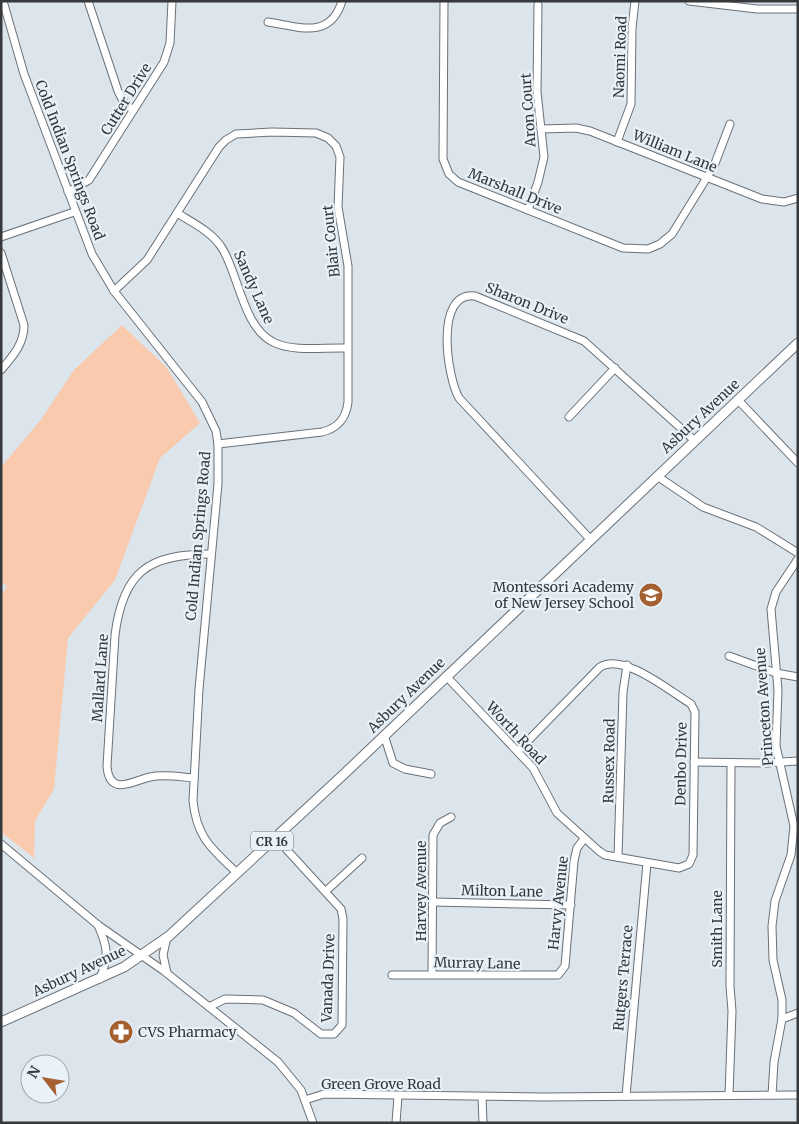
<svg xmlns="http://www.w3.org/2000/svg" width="799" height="1124" font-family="Merriweather,serif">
  <rect width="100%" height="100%" fill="#dde5ec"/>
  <path fill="#f9caad" d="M122,325l45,43 33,55 -40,35 -45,122 -47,58 -14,151 -19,32 -1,37 -33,-26v-236l6,-10 -6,-4v-115l39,-46 34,-51z"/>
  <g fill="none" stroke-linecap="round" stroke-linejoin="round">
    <defs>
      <g id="minor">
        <path d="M3,1l21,73 68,180 22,37 88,111 14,29 2,13v40l-19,205 -6,112c4,37 18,47 44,72"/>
        <path d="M88,1l30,90 5,10 10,9"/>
        <path d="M444,1l-1,158 6,15 9,8 165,66 25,1 12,-5 12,-10 42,-68 16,-42"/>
        <path d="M689,1l68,8h41"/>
        <path d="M268,22c29,4 62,19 74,-21"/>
        <path d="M541,129l35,-1 14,3 172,68 22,3 14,-4"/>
        <path d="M617,142l14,-38 1,-76 3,-27"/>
        <path d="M68,192l21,-12 75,-118 6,-19 2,-42"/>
        <path d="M528,210l10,-28 6,-25 -7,-65 1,-87"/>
        <path d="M177,213c16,10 35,19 45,35 17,27 21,81 53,95 20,9 50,4 72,5"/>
        <path d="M1,237l73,-25"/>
        <path d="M1,253l23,72c0,19 -11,31 -23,45"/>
        <path d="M114,291l33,-31 72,-113 7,-7 10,-6 36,-2 44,1 12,5 8,8 4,11 -2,50 10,59v136c-2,17 -10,26 -26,30l-104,12"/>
        <path d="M738,400l60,63"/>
        <path d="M569,417l46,-49"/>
        <path d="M657,476l46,31 53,20 42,26"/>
        <path d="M590,539l-131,-141c-12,-21 -25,-107 16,-102l109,45 110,99"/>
        <path d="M729,656l47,17 22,4"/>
        <path d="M446,676l87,92 24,45 42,38 6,4 74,13 10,-4 4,-9 2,-143 -4,-8c-20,-12 -68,-52 -91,-37l-82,84"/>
        <path d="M384,735l9,28 12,6 26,5"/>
        <path d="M694,762l72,1 32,-2"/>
        <path d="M194,778c-13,-1 -30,-4 -44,-1 -15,3 -41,21 -43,-11l8,-131c8,-64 34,-81 96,-81"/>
        <path d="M1,844l97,81 66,46 114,91 23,28 12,33"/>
        <path d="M618,857l5,-165 4,-27"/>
        <path d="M326,891l36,-33"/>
        <path d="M433,902l138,3"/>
        <path d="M98,925c10,23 11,30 2,54"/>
        <path d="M167,973l-4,-18 4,-18"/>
        <path d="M432,974l1,-139 7,-12 11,-6"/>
        <path d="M392,975h166l7,-9 9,-105 3,-13 7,-9"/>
        <path d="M209,1007l16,-8 38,1 31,13 27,21h13l8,-9 1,-106 -2,-10 -65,-71"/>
        <path d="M782,1019l16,-6"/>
        <path d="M729,1095l3,-84 -2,-25 1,-223"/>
        <path d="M772,1095l2,-33 8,-43v-19l-9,-40 -1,-34 3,-25 16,-46 3,-29 -18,-80 2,-56 -7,-81 5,-17 22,-33"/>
        <path d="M626,1096l21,-233"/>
        <path d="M482,1097l1,26"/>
        <path d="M305,1100l19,-6 219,3 255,-2"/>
        <path d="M396,1123l2,-27"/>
      </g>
      <path id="major" d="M1,1022l123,-55 45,-31 174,-161 455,-432"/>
    </defs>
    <use href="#minor" stroke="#6a7178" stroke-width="9"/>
    <use href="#major" stroke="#6a7178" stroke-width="11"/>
    <use href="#minor" stroke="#fff" stroke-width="7"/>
    <use href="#major" stroke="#fff" stroke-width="9"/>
  </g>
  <defs>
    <symbol id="school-disc" viewBox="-11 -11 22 22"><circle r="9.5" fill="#a46031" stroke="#eaf2f9"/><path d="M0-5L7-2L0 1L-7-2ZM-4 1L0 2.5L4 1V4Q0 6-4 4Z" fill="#fff"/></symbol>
    <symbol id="pharmacy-disc" viewBox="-11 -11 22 22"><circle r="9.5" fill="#a46031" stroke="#eaf2f9"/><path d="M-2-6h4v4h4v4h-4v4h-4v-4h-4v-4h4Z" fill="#fff"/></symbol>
  </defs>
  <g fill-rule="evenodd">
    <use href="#school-disc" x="637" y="581" width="28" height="28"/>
    <use href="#pharmacy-disc" x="107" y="1018" width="28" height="28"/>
  </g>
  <g text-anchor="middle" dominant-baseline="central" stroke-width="4.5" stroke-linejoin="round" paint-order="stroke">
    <rect fill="#eaf2f9" stroke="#6c7075" stroke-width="1" x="251" y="831.5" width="42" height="19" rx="4"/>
    <g font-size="12" font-weight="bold" fill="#36393c">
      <text x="272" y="841">CR 16</text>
    </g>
    <g font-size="14" fill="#36393c" stroke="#eaf2f9">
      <text transform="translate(620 57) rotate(-88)">Naomi Road</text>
      <text transform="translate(126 99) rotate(-58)">Cutter Drive</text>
      <text transform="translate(528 110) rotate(-94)">Aron Court</text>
      <text transform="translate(675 151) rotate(22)">William Lane</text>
      <text transform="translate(70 160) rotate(69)">Cold Indian Springs Road</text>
      <text transform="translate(515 191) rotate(22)">Marshall Drive</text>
      <text transform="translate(331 241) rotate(-96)">Blair Court</text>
      <text transform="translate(254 287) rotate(66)">Sandy Lane</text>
      <text transform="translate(527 303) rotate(22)">Sharon Drive</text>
      <text transform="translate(700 416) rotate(-43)">Asbury Avenue</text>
      <text transform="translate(198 536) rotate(-85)">Cold Indian Springs Road</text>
      <text transform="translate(100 678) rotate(-86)">Mallard Lane</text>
      <text transform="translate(406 695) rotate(-44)">Asbury Avenue</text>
      <text transform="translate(764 707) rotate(-94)">Princeton Avenue</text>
      <text transform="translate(516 733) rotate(47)">Worth Road</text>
      <text transform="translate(609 761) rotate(-89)">Russex Road</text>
      <text transform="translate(681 764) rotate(-89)">Denbo Drive</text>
      <text transform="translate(421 891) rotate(-90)">Harvey Avenue</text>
      <text transform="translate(502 891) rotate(1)">Milton Lane</text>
      <text transform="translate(558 903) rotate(-84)">Harvy Avenue</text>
      <text transform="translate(717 929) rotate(-90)">Smith Lane</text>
      <text transform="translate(477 963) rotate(1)">Murray Lane</text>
      <text transform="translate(79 971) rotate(-25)">Asbury Avenue</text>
      <text transform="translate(328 978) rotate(-88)">Vanada Drive</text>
      <text transform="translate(623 978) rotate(-85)">Rutgers Terrace</text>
      <text x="381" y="1084">Green Grove Road</text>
    </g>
    <g font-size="14" fill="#36393c" stroke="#eaf2f9" text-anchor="end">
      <text x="634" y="587">Montessori Academy<tspan x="634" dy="16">of New Jersey School</tspan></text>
      <text x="138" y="1032" text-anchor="start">CVS Pharmacy</text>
    </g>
  </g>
  <rect width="799" height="1124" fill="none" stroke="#36393c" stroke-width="5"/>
  <g transform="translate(45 1079) rotate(301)"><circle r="24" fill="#eaf2f9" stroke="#a2a8ad"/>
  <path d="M0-4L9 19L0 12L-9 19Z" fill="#a46031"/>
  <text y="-8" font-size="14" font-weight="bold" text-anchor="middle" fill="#36393c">N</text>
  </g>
</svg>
